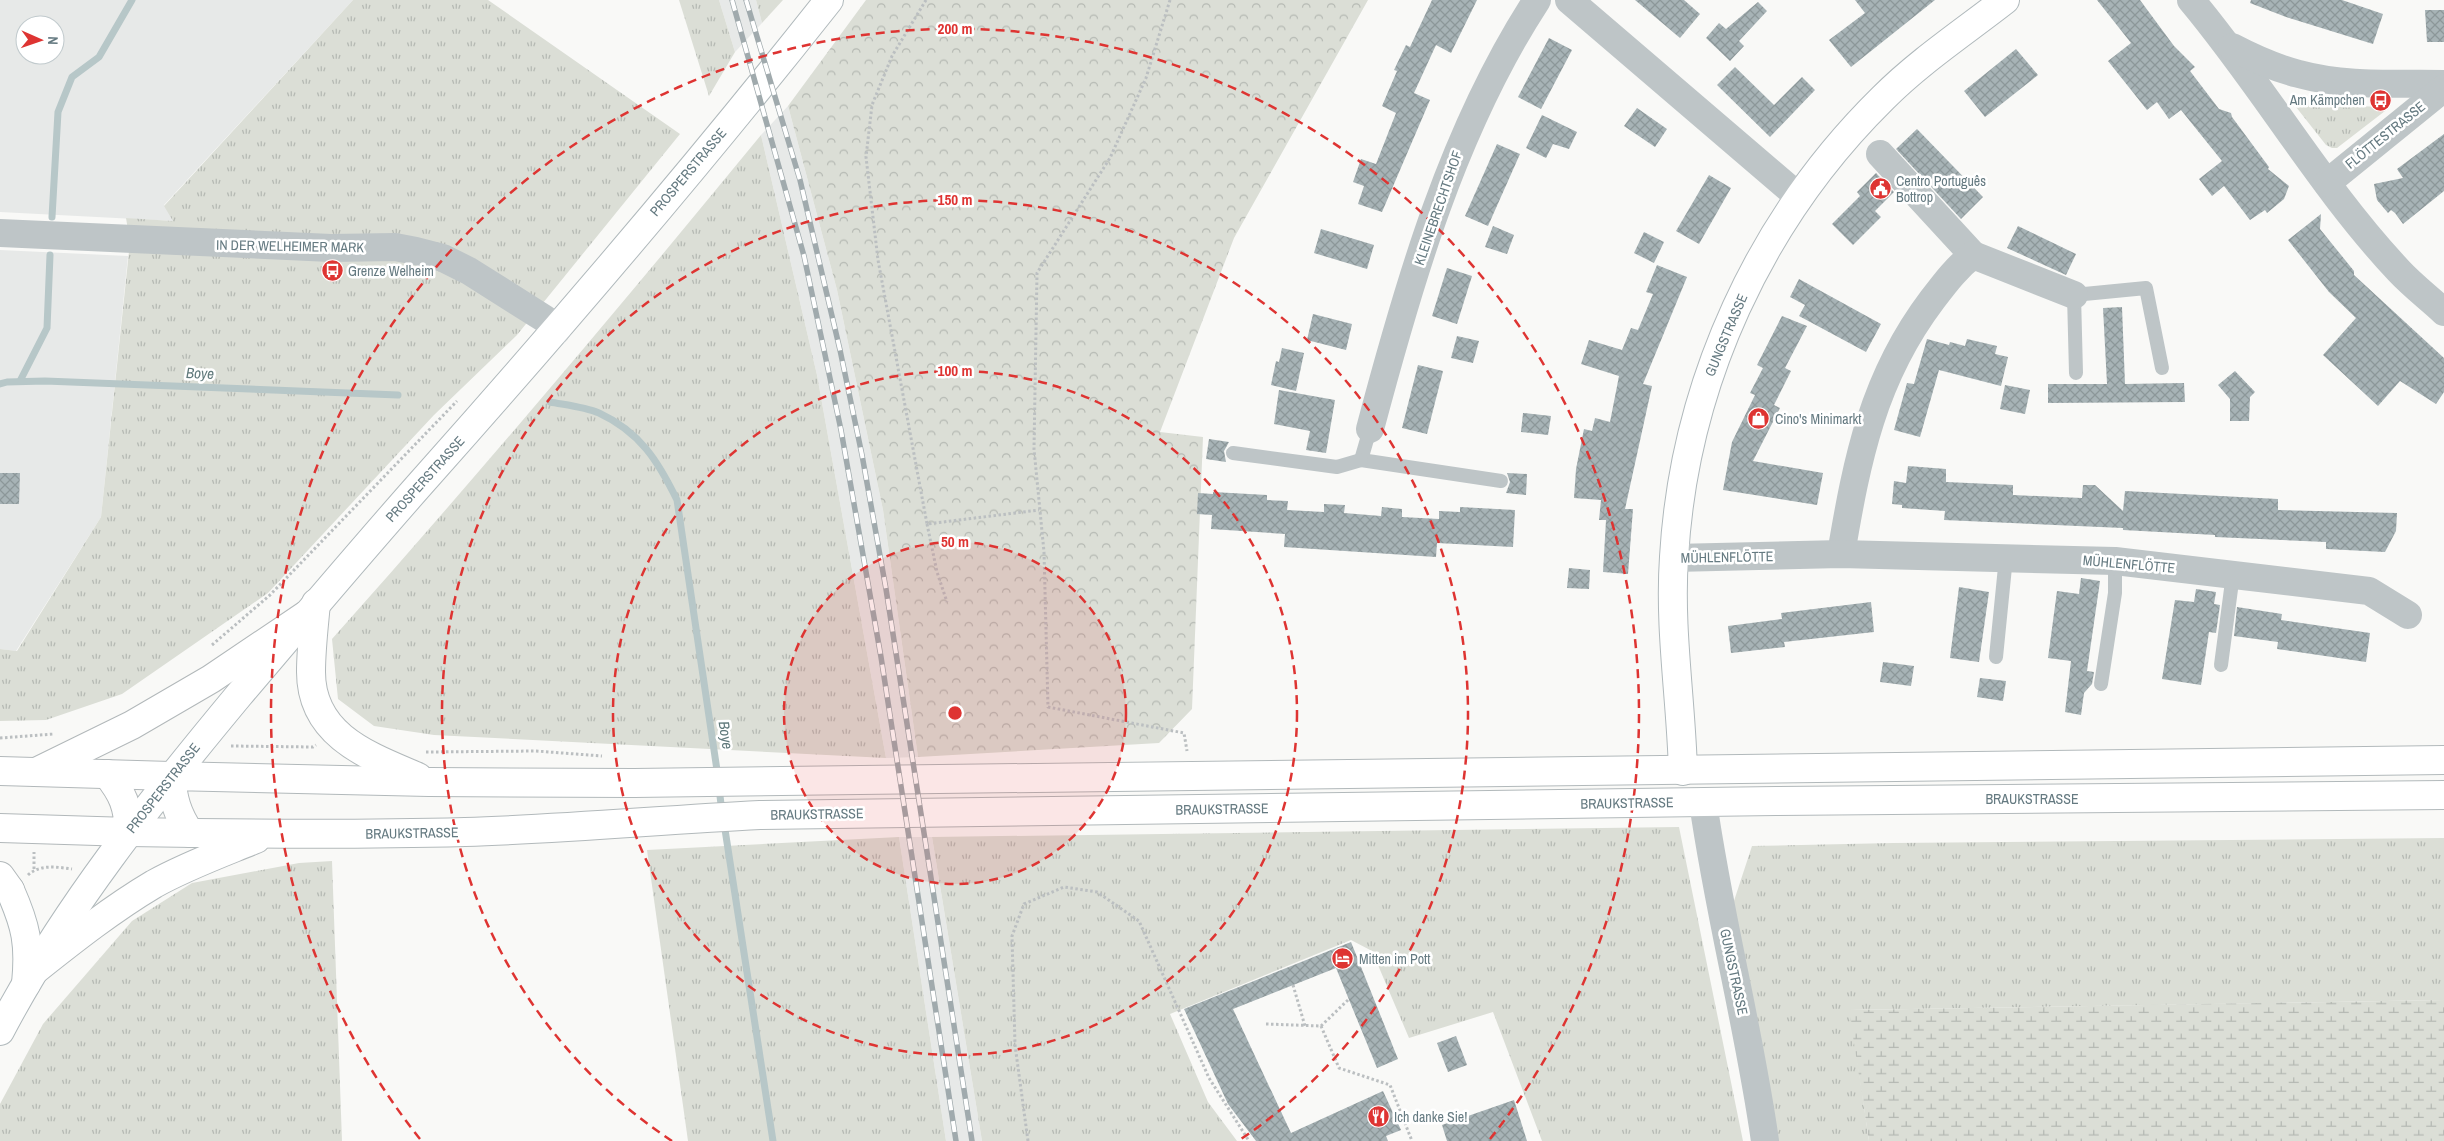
<svg xmlns="http://www.w3.org/2000/svg" width="2444" height="1141" font-family="'Archivo Narrow',sans-serif">
  <defs>
    <pattern id="grass-tufts" width="24" height="20" patternUnits="userSpaceOnUse" patternTransform="scale(1.25)"><rect width="24" height="20" fill="#dbded6"/><path d="M3 7l-1-3M5 7V3M7 7l1-3M15 17l-1-3M17 17v-4M19 17l1-3" fill="none" stroke="#b5b9b3"/></pattern>
    <pattern id="forest-crowns" width="20" height="18" patternUnits="userSpaceOnUse" patternTransform="scale(1.25)"><rect width="20" height="18" fill="#dbded6"/><path d="M2 6a3 3 0 1 1 6 0M12 15a3 3 0 1 1 6 0" fill="none" stroke="#b5b9b3"/></pattern>
    <pattern id="wetland-marsh" width="20" height="14" patternUnits="userSpaceOnUse" patternTransform="scale(1.25)"><rect width="20" height="14" fill="#dbded6"/><path d="M1 5h8M5 5V1M11 12h8M15 12V8" fill="none" stroke="#b5b9b3"/></pattern>
    <pattern id="building-cross-hatch" width="8" height="8" patternUnits="userSpaceOnUse" patternTransform="scale(1.25)"><rect width="8" height="8" fill="#a7b3b6"/><path d="M0 0l8 8M0 8l8-8" fill="none" stroke="#8c9799"/></pattern>
  </defs>
  <rect width="100%" height="100%" fill="#f9f9f7"/>
  <g fill="#e7e9e8" fill-rule="evenodd">
    <path d="M0,0h353l-189,205 10,16 -174,-9zM25,25h30v30h-30z"/>
    <path d="M719,0h37l6,23 -27,29z"/>
    <path d="M788,106l49,184 46,220 35,247 -32,1 -69,-383 -56,-240z"/>
    <path d="M0,250l128,6 -27,261 -85,134 -16,-2z"/>
    <path d="M899,837h33l50,304h-36z"/>
  </g>
  <g fill="url(#grass-tufts)">
    <path d="M353,0h135l192,134 -163,201 -83,80 -166,178 -146,101 -76,26 -46,1v-72l17,2 84,-134 29,-275 -4,-24 47,3 -9,-15z"/>
    <path d="M679,0h40l16,52 -26,44z"/>
    <path d="M756,0h27l-21,23z"/>
    <path d="M2300,98l34,7 48,2 3,4 -48,37h-5l-6,-3 -30,-38 -1,-6z"/>
    <path d="M761,135l56,240 69,383 -452,-23 -60,-9 -36,-27 -6,-60c147,-165 289,-333 429,-504z"/>
    <path d="M1679,827l64,314h-201l-49,-129 -84,26 -37,-87 -21,-11 -181,74 38,88 29,39h-255l-50,-304z"/>
    <path d="M899,837l47,304h-258l-41,-291z"/>
    <path d="M2444,838v162l-594,10 19,131h-95l-43,-231 21,-64 141,-3z"/>
    <path d="M332,861l10,280h-342v-37l43,-80 89,-103 60,-38 107,-20z"/>
  </g>
  <path fill="url(#forest-crowns)" d="M866,0h502l-134,238 -74,194 43,5 -11,272 -33,34 -241,14 -35,-247 -46,-220 -49,-184z"/>
  <path fill="url(#wetland-marsh)" d="M2444,1000v141h-575l-20,-131z"/>
  <g fill="none" stroke-linecap="round" stroke-linejoin="round">
    <g stroke="#b7c7c8" stroke-width="7">
      <path d="M52,217l6,-105 14,-35 27,-20 33,-57"/>
      <path d="M20,381l27,-53 3,-73"/>
      <path d="M0,384l7,-2 38,-1 353,14"/>
      <path d="M550,402c16,3 35,5 49,11 41,19 59,48 78,87l41,277"/>
      <path d="M719,788l3,24"/>
      <path d="M724,823l49,318"/>
    </g>
  </g>
  <g fill="url(#building-cross-hatch)">
    <path d="M1432,0h45l-26,53 -15,-8 -22,48 16,7 -48,112 -24,-8 6,-18 -11,-4 8,-23 15,5 20,-51 -14,-7 15,-35 -3,-1 12,-25 4,2z"/>
    <path d="M1635,0h49l16,14 -20,24z"/>
    <path d="M1855,0h80l-84,67 -22,-27 36,-27z"/>
    <path d="M2097,0h43l34,46 21,21 -5,4 29,38 12,4 1,4 37,50 -1,2 21,17 -5,13 -17,14 -2,-3 -15,10 -26,-34 -12,10 -13,-17 23,-18 -41,-51 -12,9 -12,-17 -10,8 -39,-49 23,-18z"/>
    <path d="M2251,0h91l41,14 -10,30 -87,-27 -36,-14z"/>
    <path d="M1758,2l9,9 -28,30 5,5 -14,15 -24,-23 13,-15 7,6z"/>
    <path d="M2425,10h19v32h-17z"/>
    <path d="M1549,38l23,12 -31,59 -23,-12z"/>
    <path d="M2016,49l22,26 -53,42 -21,-26z"/>
    <path d="M1735,67l39,38 28,-28 13,13 -45,47 -53,-52z"/>
    <path d="M1637,108l30,21 -12,18 -31,-21z"/>
    <path d="M1542,115l35,17 -8,17 -16,-5 -7,14 -20,-10z"/>
    <path d="M1917,129l66,68 -22,22 -65,-70z"/>
    <path d="M2444,134v57l-41,33 -8,-11 -4,-3 -3,3 -11,-13 -3,-16 29,-6 -6,-9z"/>
    <path d="M1497,144l23,10 -32,72 -23,-10z"/>
    <path d="M1876,173l18,19 -19,19 6,6 -28,28 -21,-21 28,-28 -3,-4z"/>
    <path d="M1709,175l22,13 -32,56 -23,-13z"/>
    <path d="M2321,214l-1,15 34,42v4l90,83v34l-8,12 -36,-23 -22,25 -55,-51 33,-37 -27,-26 -41,-52z"/>
    <path d="M1493,226l21,9 -7,19 -22,-7z"/>
    <path d="M2018,226l58,28 -10,21 -59,-27z"/>
    <path d="M1321,229l53,16 -7,24 -53,-16z"/>
    <path d="M1644,232l20,10 -10,21 -20,-10z"/>
    <path d="M1657,265l30,12 -44,107 9,2 -27,123h8l-5,65 -25,-2 3,-52h-7l2,-20 -27,-2 2,-29 8,-40 8,2 3,-13 15,4 9,-46 -38,-12 8,-24 33,10 9,-22 7,2 15,-36 -7,-2z"/>
    <path d="M1447,268l25,8 -15,48 -25,-8z"/>
    <path d="M1799,279l82,45 -15,28 -67,-36 6,-11 -15,-8z"/>
    <path d="M2122,307l3,77 59,-1 1,19 -137,1v-19h59l-4,-76z"/>
    <path d="M1313,314l39,10 -6,26 -39,-10z"/>
    <path d="M1782,316l25,10 -22,42 6,3 -17,34 6,3 -27,53 70,12 -6,32 -94,-15 9,-48 23,-47 -5,-2 13,-25 -6,-3z"/>
    <path d="M1457,336l22,5 -6,22 -22,-5z"/>
    <path d="M1927,339l22,6 1,-3 15,4 2,-7 30,7 -2,8 13,3 -7,29 -62,-16 -19,67 -26,-7 13,-47 7,1z"/>
    <path d="M1282,348l22,5 -8,38 -25,-6 5,-24 3,1z"/>
    <path d="M1418,365l25,6 -16,63 -25,-6z"/>
    <path d="M2235,371l20,21 -5,5 -1,24h-19v-22l-12,-14z"/>
    <path d="M2005,385l25,5 -5,24 -25,-5z"/>
    <path d="M1279,390l56,10 -9,53 -20,-3 4,-19 -36,-7z"/>
    <path d="M1523,413l28,3 -3,19 -27,-3z"/>
    <path d="M1209,439l20,3 -5,9 2,11 -20,-3z"/>
    <path d="M1908,466l38,3v13l67,3v10l69,3 1,-13h12l28,26 2,-20 153,8v11l119,3 -1,18 -11,21 -59,-3v-7l-111,-5v-2l-92,-5v-2l-179,-8 1,-9 -43,-3v-3l-10,-1 2,-23 12,2z"/>
    <path d="M0,473h20l-1,31h-19z"/>
    <path d="M1507,473l20,1 -1,21 -20,-2 4,-11z"/>
    <path d="M1213,492l54,3v5l21,1 -1,9 37,2v-8l21,1 -1,8 37,3 1,-9 20,2v8l37,2v-8l21,1v-5l55,3 -2,37 -76,-4 -1,14 -152,-10 1,-13 -74,-5 1,-14 -15,-1 1,-21 15,1z"/>
    <path d="M1569,568l21,2 -1,19 -22,-1z"/>
    <path d="M2081,578l19,3 -13,90 7,1 -2,12 -8,9 -3,22 -16,-3 6,-51 -23,-3 9,-67 22,3z"/>
    <path d="M1959,587l30,5 -10,70 -29,-4z"/>
    <path d="M2196,589l20,3 -2,12 6,1 -4,28 -7,-1 -8,53 -39,-6 13,-79 19,2z"/>
    <path d="M1871,602l3,30 -90,10 1,5 -54,6 -3,-27 54,-7 -1,-6z"/>
    <path d="M2237,607l45,7 -1,6 89,13 -4,29 -89,-13 1,-7 -44,-6z"/>
    <path d="M1883,662l31,4 -3,20 -31,-4z"/>
    <path d="M1980,678l26,3 -3,20 -26,-4z"/>
    <path d="M1351,942l47,117 -21,9 -41,-100 -103,41 58,124 92,-42 18,39 -15,6 2,5h-132l-28,-37 -44,-95z"/>
    <path d="M1456,1036l11,29 -19,7 -11,-29z"/>
    <path d="M1514,1100l13,41h-80l-5,-16z"/>
  </g>
  <g fill="none" stroke-linecap="round" stroke-linejoin="round">
    <defs>
      <g id="secondary">
        <path d="M1683,771c-2,-72 -14,-142 -9,-214 10,-173 86,-338 209,-459 37,-37 81,-66 122,-98"/>
        <path d="M10,890c16,36 20,54 16,94"/>
        <path d="M0,1031c64,-122 151,-230 239,-336 63,-74 126,-149 191,-222 137,-154 271,-311 399,-473"/>
      </g>
      <g id="primary">
        <path d="M316,603c-2,22 -5,46 -5,69 0,64 58,84 107,105"/>
        <path d="M129,832c112,2 224,3 336,0 99,-3 196,-12 295,-17l1016,-14 668,-6"/>
        <path d="M190,833c-13,-19 -17,-34 -19,-57l258,6 205,1 1810,-23"/>
        <path d="M35,970c39,-31 77,-61 119,-86 32,-18 68,-31 102,-45"/>
      </g>
      <g id="highway">
        <path d="M0,771l171,5"/>
        <path d="M36,772l96,-47 79,-46 95,-64"/>
        <path d="M0,828l129,4c-1,-26 -6,-38 -22,-58"/>
        <path d="M0,876l10,14"/>
      </g>
    </defs>
    <use href="#secondary" stroke="#b0b9bc" stroke-width="30"/>
    <use href="#primary" stroke="#b2b9bb" stroke-width="30"/>
    <use href="#highway" stroke="#b2b8ba" stroke-width="30"/>
    <g stroke="#bbbfc1" stroke-width="3" stroke-dasharray="2.5 2.5" stroke-linecap="butt">
      <path d="M926,0l-34,56 -20,49 -6,52 12,103 49,264 112,-14"/>
      <path d="M1170,0l-24,78 -36,80 -73,115 -3,176 10,103 4,155 136,26 3,18"/>
      <path d="M927,524l10,48 10,30"/>
      <path d="M212,645l58,-50 187,-194"/>
      <path d="M0,738l54,-4"/>
      <path d="M231,746l82,1 3,-2"/>
      <path d="M426,752l110,-1 66,5"/>
      <path d="M34,869v-17"/>
      <path d="M28,875c12,-11 29,-8 44,-6"/>
      <path d="M1293,985l12,41"/>
      <path d="M1266,1024l55,2 18,42 51,17 22,56"/>
      <path d="M1321,1026l28,-27"/>
      <path d="M1028,1141l-13,-96 -3,-109 12,-32 40,-17 33,5 42,29 70,157 40,63"/>
    </g>
    <g stroke="#bec5c7" stroke-width="14">
      <path d="M2076,373l-2,-78 72,-7 16,80"/>
      <path d="M1370,429l-9,31 140,21"/>
      <path d="M1233,453l104,14 24,-7"/>
      <path d="M1996,657l10,-100"/>
      <path d="M2221,665l12,-91"/>
      <path d="M2101,684l14,-91v-32"/>
    </g>
    <g stroke="#bec5c7" stroke-width="28">
      <path d="M1569,0l230,197"/>
      <path d="M2191,0c73,87 130,188 208,271 14,15 30,27 45,41"/>
      <path d="M2232,47c21,11 43,21 67,27 47,13 97,9 145,10"/>
      <path d="M1880,154l93,101"/>
      <path d="M2327,183l117,-95"/>
      <path d="M0,233l331,15 64,-1 21,4 27,7 26,13 76,48 12,11"/>
      <path d="M1370,429c39,-147 83,-300 167,-429"/>
      <path d="M1841,554c16,-95 32,-176 91,-254 13,-17 24,-32 41,-45l101,40"/>
      <path d="M1674,558l167,-4 274,7 254,30 39,24"/>
      <path d="M1703,802c16,114 46,225 62,339"/>
    </g>
    <use href="#secondary" stroke="#fff" stroke-width="28"/>
    <use href="#primary" stroke="#fff" stroke-width="28"/>
    <use href="#highway" stroke="#fff" stroke-width="28"/>
    <defs>
      <g id="rail">
        <path d="M732,0l72,256 37,174 40,227 75,484"/>
        <path d="M746,0l54,180 40,170 22,105 24,134 86,552"/>
      </g>
    </defs>
    <use href="#rail" stroke="#a0aaad" stroke-width="5.5"/>
    <use href="#rail" stroke="#fff" stroke-width="4" stroke-dasharray="11" stroke-linecap="butt"/>
  </g>
  <circle cx="955" cy="713" r="171" fill="#de3432" fill-opacity=".12"/>
  <g fill="none" stroke="#de3432" stroke-width="2.5" stroke-dasharray="9 6">
    <circle cx="955" cy="713" r="171"/>
    <circle cx="955" cy="713" r="342"/>
    <path d="M672 1141A513 513 0 1 1 1238 1141"/>
    <path d="M420 1139A684 684 0 1 1 1490 1139"/>
  </g>
  <defs>
    <symbol id="bus-disc" viewBox="-11 -11 22 22"><circle r="9.5" fill="#de3432" stroke="#fff"/><path d="M-5-6H5V4H4V6H2V4H-2V6H-4V4H-5ZM-3.5-4V0h7V-4ZM-3.5 1.2v1.5H-2V1.2ZM2 1.2v1.5H3.5V1.2Z" fill="#fff"/></symbol>
    <symbol id="civic-disc" viewBox="-11 -11 22 22"><circle r="9.5" fill="#de3432" stroke="#fff"/><path d="M-.6-6.5H3V-4.5H.6V-3L4-1V1h2V6H-6V1h2V-1L-.6-3ZM-1.2 2.5V6h2.4V2.5Z" fill="#fff"/></symbol>
    <symbol id="shop-disc" viewBox="-11 -11 22 22"><circle r="9.5" fill="#de3432" stroke="#fff"/><path d="M-5-2.5h2.3a2.7 3.5 0 0 1 5.4 0H5L5.5 6h-11ZM-1.5-2.5h3a1.5 2.3 0 0 0-3 0Z" fill="#fff"/></symbol>
    <symbol id="hotel-disc" viewBox="-11 -11 22 22"><circle r="9.5" fill="#de3432" stroke="#fff"/><path d="M-6-4.5h1.5V1H6V5H4.5V3h-9V5H-6ZM-4 0a1.8 1.8 0 1 1 3.6 0ZM.5 0V-2.5h3Q6-2.5 6 0Z" fill="#fff"/></symbol>
    <symbol id="restaurant-disc" viewBox="-11 -11 22 22"><circle r="9.5" fill="#de3432" stroke="#fff"/><path d="M-5-6h1v4h1v-4h1v4h1v-4h1v5L-1.5 .5V6h-2V.5L-5-1ZM5-6V6H3V1.5H1.5Q1.5-4 5-6Z" fill="#fff"/></symbol>
  </defs>
  <g fill-rule="evenodd">
    <use href="#bus-disc" x="2368" y="88" width="25" height="25"/>
    <use href="#civic-disc" x="1868" y="176" width="25" height="25"/>
    <use href="#bus-disc" x="320" y="258" width="25" height="25"/>
    <use href="#shop-disc" x="1746" y="406" width="25" height="25"/>
    <use href="#hotel-disc" x="1330" y="946" width="25" height="25"/>
    <use href="#restaurant-disc" x="1366" y="1104" width="25" height="25"/>
  </g>
  <g text-anchor="middle" dominant-baseline="central" stroke-width="5" stroke-linejoin="round" paint-order="stroke">
    <g font-size="14" fill="#657a81" stroke="#fff" text-anchor="start">
      <text x="2365" y="100" text-anchor="end">Am Kämpchen</text>
      <text x="1896" y="181">Centro Português<tspan x="1896" dy="16">Bottrop</tspan></text>
      <text x="348" y="271">Grenze Welheim</text>
      <text x="1775" y="419">Cino's Minimarkt</text>
      <text x="1359" y="959">Mitten im Pott</text>
      <text x="1394" y="1117">Ich danke Sie!</text>
    </g>
    <g font-size="14" fill="#657a81" stroke="#fff">
      <text transform="translate(2385 135) rotate(-39)">FLÖTTESTRASSE</text>
      <text transform="translate(688 172) rotate(-50)">PROSPERSTRASSE</text>
      <text transform="translate(1438 208) rotate(-71)">KLEINEBRECHTSHOF</text>
      <text transform="translate(290 246) rotate(1)">IN DER WELHEIMER MARK</text>
      <text transform="translate(1726 335) rotate(-67)">GUNGSTRASSE</text>
      <text transform="translate(425 479) rotate(-48)">PROSPERSTRASSE</text>
      <text transform="translate(1727 557) rotate(-1)">MÜHLENFLÖTTE</text>
      <text transform="translate(2129 564) rotate(5)">MÜHLENFLÖTTE</text>
      <text transform="translate(163 788) rotate(-52)">PROSPERSTRASSE</text>
      <text x="2032" y="799">BRAUKSTRASSE</text>
      <text transform="translate(1627 803) rotate(-1)">BRAUKSTRASSE</text>
      <text transform="translate(1222 809) rotate(-1)">BRAUKSTRASSE</text>
      <text transform="translate(817 814) rotate(-1)">BRAUKSTRASSE</text>
      <text transform="translate(412 833) rotate(-1)">BRAUKSTRASSE</text>
      <text transform="translate(1734 972) rotate(78)">GUNGSTRASSE</text>
    </g>
    <g font-size="15" font-style="italic" fill="#60797b" stroke="#fff">
      <text transform="translate(200 373) rotate(2)">Boye</text>
      <text transform="translate(726 735) rotate(81)">Boye</text>
    </g>
  </g>
  <circle cx="955" cy="713" r="8" fill="#de3432" stroke="#fff" stroke-width="2.5"/>
  <g font-size="15" text-anchor="middle" font-weight="bold" fill="#de3432" stroke="#fff" stroke-width="5" stroke-linejoin="round" paint-order="stroke">
    <text x="955" y="34">200 m</text>
    <text x="955" y="205">150 m</text>
    <text x="955" y="376">100 m</text>
    <text x="955" y="547">50 m</text>
  </g>
  <g transform="translate(40 40) rotate(92)"><circle r="24" fill="#ffffff" stroke="#c1cacd"/>
  <path d="M0-4L9 19L0 12L-9 19Z" fill="#de3432"/>
  <text y="-8" font-size="14" font-weight="bold" text-anchor="middle" fill="#657a81">N</text>
  </g>
</svg>
